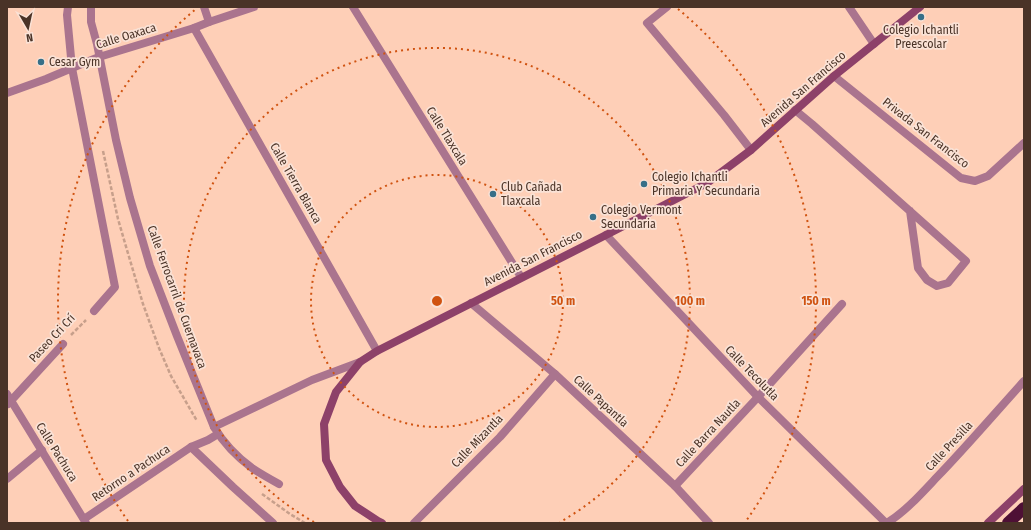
<svg xmlns="http://www.w3.org/2000/svg" width="1031" height="530" font-family="'Fira Sans Condensed',sans-serif">
  <rect width="100%" height="100%" fill="#fecfb7"/>
  <g fill="none" stroke-linecap="round" stroke-linejoin="round">
    <g stroke="#c79f8b" stroke-width="2.5" stroke-dasharray="4 2" stroke-linecap="butt">
      <path d="M103,151l15,68 9,31 16,54 16,44 12,28 26,45"/>
      <path d="M71,335l15,-15"/>
      <path d="M262,494l28,20 15,9"/>
    </g>
    <path stroke="#aa748e" stroke-width="8" d="M204,7l5,15"/>
    <g stroke="#aa748e" stroke-width="8">
      <path d="M68,7l-1,8 5,53 43,219 -21,24"/>
      <path d="M91,7v15l6,22 19,96 14,58 20,68 27,70 37,91c9,15 23,30 38,41 9,6 18,11 27,16"/>
      <path d="M353,7l168,270"/>
      <path d="M667,7l-20,16 77,92 27,35"/>
      <path d="M849,7l25,37"/>
      <path d="M194,28l183,323"/>
      <path d="M834,76l127,102 14,3 13,-5 36,-33"/>
      <path d="M7,93l39,-14 38,-16 15,-6 95,-29 15,-6 45,-15"/>
      <path d="M795,110l17,14 154,137 -18,22 -11,3 -10,-6 -9,-12 -8,-57"/>
      <path d="M606,235l152,162 128,126"/>
      <path d="M471,303l84,71 120,112 34,37"/>
      <path d="M7,394l79,129"/>
      <path d="M8,404l55,-60"/>
      <path d="M214,427l98,-47 48,-18"/>
      <path d="M191,447l42,40 40,36"/>
      <path d="M7,479l35,-29"/>
      <path d="M675,486l83,-89 84,-93"/>
      <path d="M84,519l107,-72 17,-7 10,-6"/>
      <path d="M414,523l86,-86 55,-63"/>
      <path d="M887,523c19,-12 35,-30 50,-46 30,-31 58,-64 87,-96"/>
    </g>
    <g stroke="#8d4169" stroke-width="8">
      <path d="M382,523l-4,-2 -23,-15 -15,-19 -14,-27 -2,-36 12,-32 24,-30 17,-11 229,-116 101,-52 44,-33 83,-74 86,-69"/>
      <path d="M988,523l36,-34"/>
    </g>
    <path stroke="#4e1035" stroke-width="12" d="M1008,523l16,-15"/>
  </g>
  <g fill="none" stroke="#d05310" stroke-width="2" stroke-dasharray="2 4">
    <circle cx="437" cy="301" r="126"/>
    <path d="M314 522A253 253 0 1 1 560 522"/>
    <path d="M128 521A379 379 0 0 1 196 9M678 9A379 379 0 0 1 746 521"/>
  </g>
  <g fill="#366f88" stroke="#fae2d6" stroke-width="1.5">
    <circle cx="921" cy="17" r="4"/>
    <circle cx="41" cy="62" r="4"/>
    <circle cx="644" cy="184" r="4"/>
    <circle cx="493" cy="194" r="4"/>
    <circle cx="593" cy="217" r="4"/>
  </g>
  <g text-anchor="middle" dominant-baseline="central" stroke-width="3.5" stroke-linejoin="round" paint-order="stroke">
    <g font-size="12" fill="#4a3327" stroke="#fae2d6" text-anchor="start">
      <text x="921" y="30" text-anchor="middle">Colegio Ichantli<tspan x="921" dy="14">Preescolar</tspan></text>
      <text x="49" y="62">Cesar Gym</text>
      <text x="652" y="177">Colegio Ichantli<tspan x="652" dy="14">Primaria Y Secundaria</tspan></text>
      <text x="501" y="187">Club Cañada<tspan x="501" dy="14">Tlaxcala</tspan></text>
      <text x="601" y="210">Colegio Vermont<tspan x="601" dy="14">Secundaria</tspan></text>
    </g>
    <g font-size="12" fill="#4a3327" stroke="#fae2d6">
      <text transform="translate(126 36) rotate(-17)">Calle Oaxaca</text>
      <text transform="translate(803 89) rotate(-41)">Avenida San Francisco</text>
      <text transform="translate(926 133) rotate(38)">Privada San Francisco</text>
      <text transform="translate(447 136) rotate(58)">Calle Tlaxcala</text>
      <text transform="translate(296 183) rotate(60)">Calle Tierra Blanca</text>
      <text transform="translate(533 258) rotate(-27)">Avenida San Francisco</text>
      <text transform="translate(177 297) rotate(70)">Calle Ferrocarril de Cuernavaca</text>
      <text transform="translate(52 338) rotate(-47)">Paseo Cri Crí</text>
      <text transform="translate(752 373) rotate(46)">Calle Tecolutla</text>
      <text transform="translate(601 401) rotate(43)">Calle Papantla</text>
      <text transform="translate(708 433) rotate(-47)">Calle Barra Nautla</text>
      <text transform="translate(477 441) rotate(-46)">Calle Mizantla</text>
      <text transform="translate(949 446) rotate(-47)">Calle Presilla</text>
      <text transform="translate(57 452) rotate(58)">Calle Pachuca</text>
      <text transform="translate(131 473) rotate(-34)">Retorno a Pachuca</text>
    </g>
  </g>
  <circle cx="437" cy="301" r="6" fill="#d05310" stroke="#fae2d6" stroke-width="2"/>
  <g font-size="12" text-anchor="middle" font-weight="bold" fill="#d05310" stroke="#fae2d6" stroke-width="3.5" stroke-linejoin="round" paint-order="stroke">
    <text x="563" y="305">50 m</text>
    <text x="690" y="305">100 m</text>
    <text x="816" y="305">150 m</text>
  </g>
  <rect width="1031" height="530" fill="none" stroke="#4a3327" stroke-width="16"/>
  <g transform="translate(28 28) rotate(171)" stroke="#fae2d6" stroke-width="3" paint-order="stroke">
  <path d="M0-3L7 15L0 10L-7 15Z" fill="#4a3327"/>
  <text y="-6" font-size="11" font-weight="bold" text-anchor="middle" fill="#4a3327">N</text>
  </g>
</svg>
